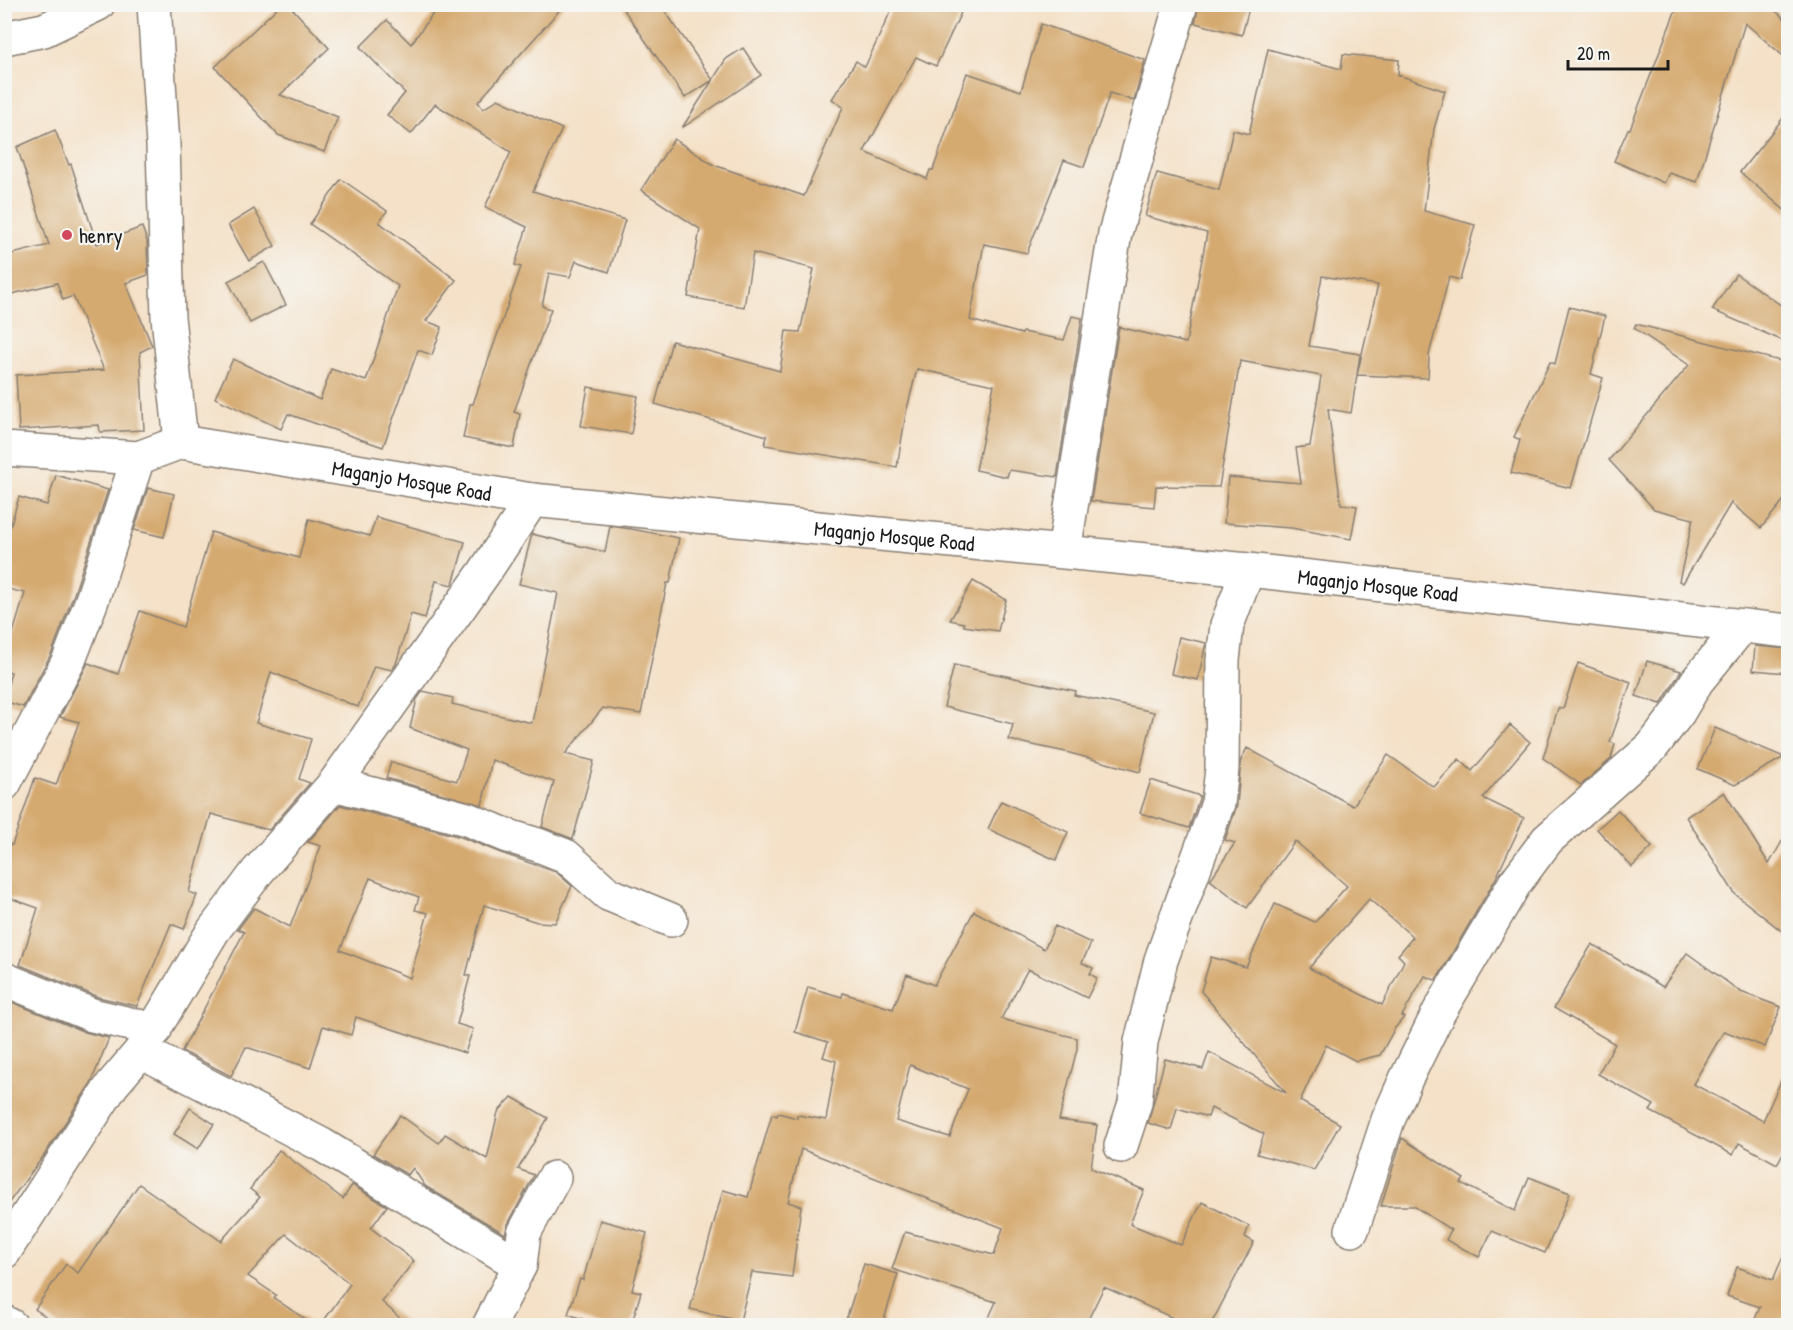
<svg xmlns="http://www.w3.org/2000/svg" width="1793" height="1330" font-family="'Patrick Hand',sans-serif">
  <rect width="100%" height="100%" fill="#f6f6f2"/>
  <filter id="ink" filterUnits="userSpaceOnUse"><feTurbulence type="fractalNoise" baseFrequency=".0167" numOctaves="2"/><feDisplacementMap in="SourceGraphic" scale="12" xChannelSelector="R" yChannelSelector="G"/><feConvolveMatrix kernelMatrix="1 2 1 2 8 2 1 2 1" color-interpolation-filters="sRGB"/></filter>
  <filter id="wash" filterUnits="userSpaceOnUse"><feTurbulence type="fractalNoise" baseFrequency=".008" numOctaves="4" result="noise"/><feDisplacementMap in="SourceGraphic" scale="24" xChannelSelector="R" yChannelSelector="G"/><feGaussianBlur stdDeviation="1.35" result="paint"/><feColorMatrix in="noise" values="0 0 0 0 0 0 0 0 0 0 0 0 0 0 0 0 0 1.4 0 .05"/><feComposite in="paint" operator="in"/></filter>
  <g filter="url(#wash)">
    <rect width="100%" height="100%" fill="#f4e1c8"/>
    <g id="blocks">
      <g fill="#d5aa71" fill-rule="evenodd">
        <path d="M281,4h7l41,44 -49,47 58,22 -14,35 -46,-17 -63,-68z"/>
        <path d="M440,4h125l-87,98 5,7 15,-10 64,30 -29,62 92,29 -16,52 -33,-11 -6,16 -21,-4 -7,33 9,3 -37,103 6,2 -6,34 -51,-10 7,-34h3l48,-137 -6,-2 12,-38 -42,-20 26,-55 -76,-48 -24,30 -24,-19 18,-22 -45,-46 27,-27 24,24z"/>
        <path d="M620,4h40l53,76 -28,18z"/>
        <path d="M894,4h71l-29,62 -20,-9 -52,95 63,27 3,-9h3l34,-97 54,18 20,-67 104,36 -11,41 -24,-8 -26,74 -20,-7 -37,93 -43,-9 -14,76 52,14 1,-2 41,8 8,-24 10,2 -25,159 -48,-7 -2,7 -31,-7 18,-85 -77,-16 -11,44 -9,54 -132,-22 2,-9 -112,-32 17,-63 108,30 6,-40 14,1 14,-63 -61,-16 -9,54 -56,-10 12,-68 -59,-39 33,-51 40,26 90,31 39,-89 -11,-8 24,-38 9,6z"/>
        <path d="M1199,4h51l-8,31 -47,-12z"/>
        <path d="M1678,4h90l20,18v38l-43,-37 -48,159 -28,-9 -5,10 -50,-22 14,-32h2z"/>
        <path d="M743,48l18,27 -79,53 44,-69z"/>
        <path d="M1268,49l73,20 2,-15 56,6 -1,15 47,16 -11,38 -10,82 51,14 -15,55 -11,-3 -20,78 -1,23 -71,-3 -6,38 -23,-4 13,95 16,2 -6,33 -60,-11 -67,-5 4,-46 73,6 -5,-35 14,-2 11,-70 -81,-15 -21,126 -63,-1 -2,21 -63,-6 28,-174 67,16 21,-110 -62,-17 12,-43 62,17 14,-60 16,4zM1322,276l56,9 -21,90 3,-21 -51,-8z"/>
        <path d="M1788,112v101l-48,-41z"/>
        <path d="M55,130l14,35 2,-1 26,80 45,-17 5,14 1,34 -22,8 26,63 -12,6 4,78 -44,2 -1,-7 -80,5 -3,-55 88,-5 -31,-74 -10,4 -6,-17 -53,13v-40l45,-11 -32,-98z"/>
        <path d="M341,179l46,32 -8,11 77,58 -30,41 16,6 -10,28 -14,-5 -35,97 -95,-33 -7,15 -66,-31 18,-39 87,41 11,-31 35,12 32,-95 -88,-62z"/>
        <path d="M254,209l21,37 -26,15 -21,-36z"/>
        <path d="M264,262l22,43 -36,18 -22,-42z"/>
        <path d="M1736,274l52,36v33l-76,-33z"/>
        <path d="M1569,307l36,9 -14,58 12,4 -32,110 -60,-15 9,-33 -6,-3 36,-75 5,2z"/>
        <path d="M1636,324l152,39v132l-27,33 -30,-25 -48,80 -4,-2 14,-62 -39,-10 -45,-49 80,-95 -55,-37z"/>
        <path d="M588,387l50,9 -7,38 -50,-8z"/>
        <path d="M56,475l52,15 -34,104 -22,58 -29,55 -19,-6 7,-29 -7,-2v-7l21,-70 -21,-5v-40l15,-51 28,8z"/>
        <path d="M148,488l26,6 -10,43 -30,-7z"/>
        <path d="M376,517l89,25 -12,42 -1,1 -16,-4 -11,37 -14,-4 -15,50 -4,6 -18,-4 -16,41 -87,-35 -15,51 55,16 -12,40 11,4 -41,47 -58,-16 -22,78 8,3 -13,34 -13,-5 -34,82 -39,-9 -78,-32 18,-57 -34,-12v-53l8,2 23,-67 21,7 23,-63 -19,-5 28,-54 30,11 22,-63 43,16 28,-95 88,26 10,-39 61,17z"/>
        <path d="M610,526l21,3 48,9 -9,45h-3l-26,131 -38,-6 -38,46 29,7 -21,78 -31,-12 12,-45 -62,-22 -10,45 -96,-27 5,-16 66,19 10,-31 -57,-22 7,-29 6,-8 30,7 -1,6 80,19 26,-130 -39,-9 13,-50 73,18z"/>
        <path d="M973,581l33,19 -8,31 -34,-5v-3l-14,-3z"/>
        <path d="M1179,637l27,6 -8,37 -27,-6z"/>
        <path d="M1755,646l33,3v24l-35,-3z"/>
        <path d="M1647,661l34,10 -20,33 -25,-8z"/>
        <path d="M1578,663l53,19 -21,60 5,2 -4,15 -30,26 -38,-27 15,-50 5,1z"/>
        <path d="M954,665l122,26 -2,4 80,17 -14,60 -74,-20 -57,-12 4,-16 -69,-17z"/>
        <path d="M1510,725l20,17 -47,56 41,20 -29,62 -58,99 -2,1 -10,-4 -23,40 2,1 -9,11 -15,27 -24,6 -30,-16 -26,56 40,23 -26,46 -57,-16 7,-20 -53,-26 -3,9 -31,-9 -6,22 -23,-7 17,-64 38,10 6,-17 77,41 -85,-102 10,-34 35,10 29,-63 40,18 32,-36 -52,-45 -48,67 -37,-28 25,-37 -10,-3 12,-35 4,-45 6,-12 106,58 35,-51 46,32 25,-28 13,12zM1369,899l44,38 -15,18 6,6 -22,44 -73,-37z"/>
        <path d="M1715,728l69,29 -49,28 -37,-16z"/>
        <path d="M1151,780l49,16 -11,32 -49,-15z"/>
        <path d="M1724,792l45,72 19,-33v105l-53,-42 -49,-77z"/>
        <path d="M1001,801l67,31 -12,28 -68,-31z"/>
        <path d="M340,805l121,32 40,16 55,19 16,14 -17,37 -18,-1 -53,-17 -18,70 4,1 -13,48 16,5 -8,24 -109,-36 -5,18 -28,-9 -13,42 -64,-21 -15,29 -49,-25 62,-119 -6,-3 16,-21 36,19 31,-81 -13,-4zM370,878l49,19 -4,13 13,3 -18,65 -70,-28z"/>
        <path d="M1618,810l34,37 -20,20 -35,-38z"/>
        <path d="M974,911l70,38 11,-23 36,17 -9,20 11,5 -3,6 7,4 -10,20 -59,-29 -27,50 76,19v11l-18,71 38,5 -6,43 53,22 -14,34 51,21 21,-43 47,24 -4,11 9,5 -44,84h-19l-87,-39 -19,39h-100l11,-24 -104,-33 13,-37 89,23 9,-27 -202,-79 -13,53 13,4 -9,71 -40,-5 -12,49 -50,-12 33,-119 25,7 24,-83 5,2 1,-3 19,5v-3l29,5 10,-59 -13,-4 5,-15 -33,-10 13,-45 34,10 1,-4 50,16 14,-35 27,11zM910,1065l58,24 -18,48 -54,-16z"/>
        <path d="M1592,944l71,43 24,-34 54,39 40,15 -16,40 -41,-16 -31,53 70,37 25,-56v79l-11,20 -38,-21 -6,12 -83,-44 4,-6 -56,-31 17,-30 -61,-36z"/>
        <path d="M4,999l81,33 24,6 -18,45 -46,71 -41,55z"/>
        <path d="M512,1097l36,21 -30,51 16,6 -26,49 -3,10 -80,-48 -12,-18 -5,7 -35,-21 27,-39 39,28 6,-9 42,25 11,-47z"/>
        <path d="M190,1108l24,16 -16,25 -24,-15z"/>
        <path d="M1402,1138l62,41 -3,4 54,28 14,-34 41,16 -25,60 -53,-22 -13,26 -33,-17 5,-10 -37,-24h-33z"/>
        <path d="M279,1150l64,49 9,-14 35,21 -16,22 43,33 -32,41 27,24h-89l30,-42 -64,-50 -38,42 28,19 -2,3 41,28h-255l-25,-17 31,-45 12,9 61,-89 82,57 39,-44 -10,-8z"/>
        <path d="M600,1220l47,13 -15,57 9,2 -10,34h-28l-35,-12 12,-35 3,1z"/>
        <path d="M1788,1244v82h-36l8,-19 -33,-11 10,-29 36,13z"/>
        <path d="M864,1264l34,10 -16,52h-38z"/>
      </g>
    </g>
  </g>
  <g filter="url(#ink)">
    <use href="#blocks" fill-opacity="0" stroke="#887e72" stroke-width="1.5"/>
    <g fill="none" stroke-linecap="round" stroke-linejoin="round">
      <defs>
        <g id="minor">
          <path d="M154,4l9,141 5,172 13,125"/>
          <path d="M4,38l40,-8 54,-26"/>
          <path d="M1064,551l51,-318 66,-229"/>
          <path d="M4,784l65,-124 23,-60 46,-142"/>
          <path d="M334,784l133,35 41,17 30,9 28,11 42,38 63,26"/>
          <path d="M4,979l88,36 63,15"/>
          <path d="M141,1051l181,94 198,120 4,-32 30,-55"/>
          <path d="M1121,1146l14,-43 6,-61 20,-82 57,-157 4,-34 1,-109 4,-35 21,-55"/>
          <path d="M1352,1230l36,-110 18,-41 33,-67 76,-129 32,-43 105,-93 26,-34 19,-32 45,-55"/>
          <path d="M4,1252l108,-167 29,-34 72,-120 45,-60 76,-87 150,-211 48,-73"/>
          <path d="M4,1322l7,4"/>
          <path d="M489,1326l31,-61"/>
        </g>
        <g id="tertiary">
          <path id="s1" d="M4,449l134,9 43,-16 351,58 716,70 540,61"/>
        </g>
      </defs>
      <use href="#minor" stroke="#887e72" stroke-width="36"/>
      <use href="#tertiary" stroke="#887e72" stroke-width="36"/>
      <use href="#minor" stroke="#fff" stroke-width="33"/>
      <use href="#tertiary" stroke="#fff" stroke-width="33"/>
    </g>
  </g>
  <circle fill="#d1495b" stroke="#f6f6f2" stroke-width="2" cx="67" cy="235" r="6"/>
  <g text-anchor="middle" dominant-baseline="central" stroke-width="4.5" stroke-linejoin="round" paint-order="stroke">
    <g font-size="21" fill="#1c1c1c" stroke="#f6f6f2" text-anchor="start">
      <text x="79" y="235">henry</text>
    </g>
    <g font-size="21" fill="#1c1c1c" stroke="#f6f6f2">
      <text stroke="none"><textPath href="#s1" startOffset="414">Maganjo Mosque Road</textPath></text>
      <text stroke="none"><textPath href="#s1" startOffset="900">Maganjo Mosque Road</textPath></text>
      <text stroke="none"><textPath href="#s1" startOffset="1386">Maganjo Mosque Road</textPath></text>
    </g>
  </g>
  <rect width="1793" height="1330" fill="none" stroke="#f6f6f2" stroke-width="24"/>
  <path d="M1568 60v9h100v-9" fill="none" stroke="#1c1c1c" stroke-width="3"/>
  <text x="1577" y="60" font-size="18" fill="#1c1c1c" stroke="#f6f6f2" stroke-width="4.5" paint-order="stroke">20 m</text>
</svg>
